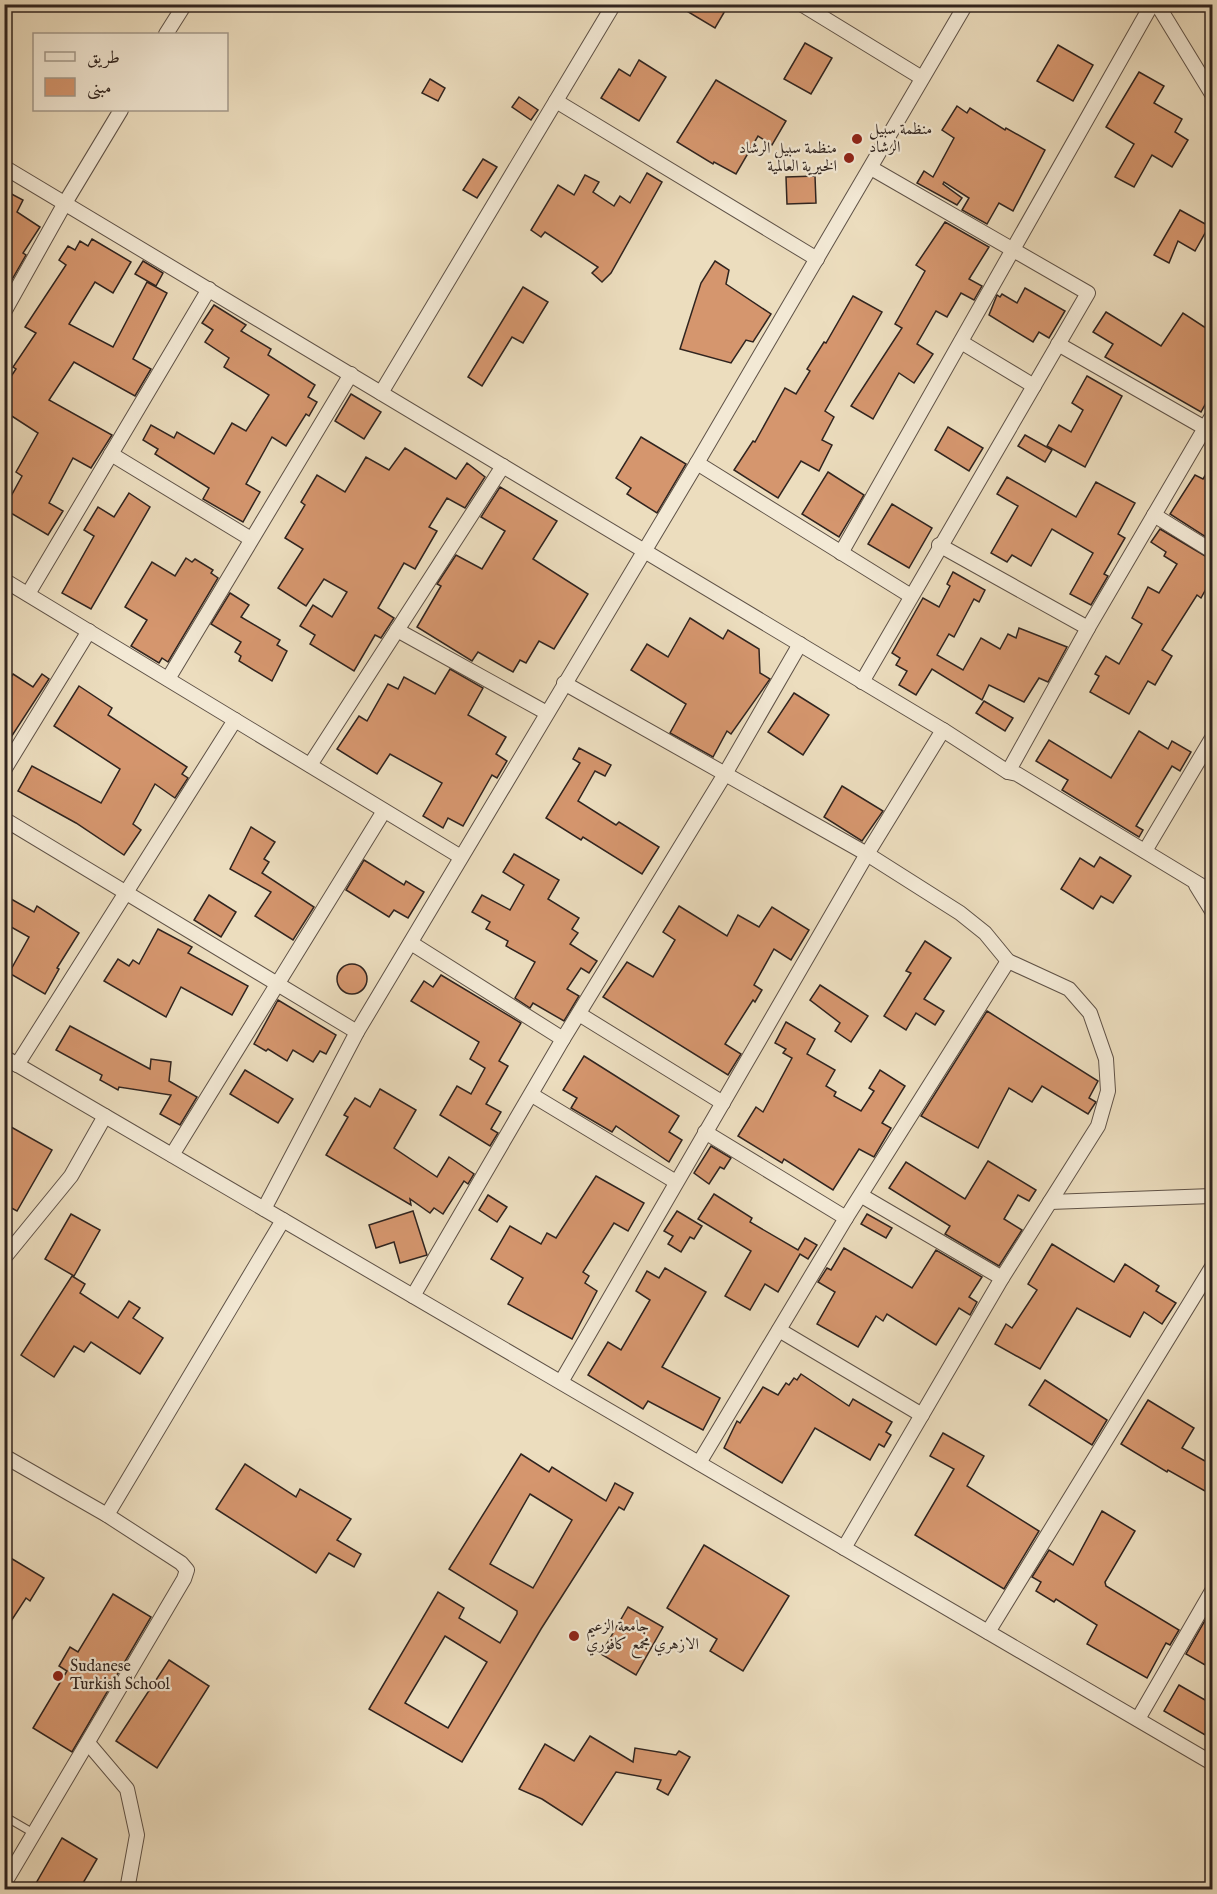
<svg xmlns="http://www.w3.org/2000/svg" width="1217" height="1894" font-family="'IM FELL English',Amiri,serif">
  <rect width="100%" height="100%" fill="#ecddbe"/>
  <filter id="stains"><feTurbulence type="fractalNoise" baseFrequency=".00333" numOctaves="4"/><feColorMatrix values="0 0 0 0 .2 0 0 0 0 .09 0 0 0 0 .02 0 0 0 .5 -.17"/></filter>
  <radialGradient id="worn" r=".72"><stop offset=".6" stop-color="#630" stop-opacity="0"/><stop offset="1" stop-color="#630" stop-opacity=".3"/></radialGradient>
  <g fill="#d5966e" stroke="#30241f" stroke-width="1.5" fill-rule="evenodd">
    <path d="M675,4h54l-14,24z"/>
    <path d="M805,43l27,15 -21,36 -27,-15z"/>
    <path d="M1058,45l35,20 -20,36 -36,-20z"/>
    <path d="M639,60l27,17 -27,44 -38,-23 18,-29 11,7z"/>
    <path d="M1139,72l25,14 -10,17 28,16 -7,13 13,8 -16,27 -20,-12 -18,32 -19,-10 19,-33 -28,-17z"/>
    <path d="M430,79l15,9 -7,13 -16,-8z"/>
    <path d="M716,80l70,41 -14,24 -14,-9 -22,38 -22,-12 -1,2 -36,-22z"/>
    <path d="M519,97l19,13 -7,10 -19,-13z"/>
    <path d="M957,106l10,7 3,-5 35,22 1,-2 39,22 -32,61 -14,-8 -12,21 -25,-14 7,-12 -25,-16 -1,2 19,14 -5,7 -40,-22 7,-12 9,6 21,-39 -12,-8z"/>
    <path d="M483,159l14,8 -20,31 -14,-8z"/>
    <path d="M647,173l15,9 -51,91 -9,9 -10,-9 6,-6 -53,-35 -4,5 -10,-7 27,-45 16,10 11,-20 14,7 -6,10 21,14 6,-10 10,7z"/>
    <path d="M815,176l1,27 -29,1 -1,-27z"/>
    <path d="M4,190l19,10 -6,12 23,15 -17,26 3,2 -16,28 -6,-3z"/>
    <path d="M1180,210l29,16 -14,25 -17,-10 -9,22 -15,-8z"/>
    <path d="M945,222l44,25 -20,32 13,7 -8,14 -13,-7 -14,24 -11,-6 -19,33 16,10 -19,29 -15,-10 -26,46 -22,-13 51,-78 -7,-4 30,-53 -9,-6z"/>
    <path d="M92,239l39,23 -18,31 -18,-11 -26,42 44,23 34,-65 20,11 -34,66 18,10 -16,27 -61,-34 -25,38 63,35 -21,33 -18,-10 -24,45 14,8 -15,24 -44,-26 18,-33 -6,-4 22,-39 -34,-22v-24l12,-18 -3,-2 23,-34 -11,-6 41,-62 -7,-5 9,-14 7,4 5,-9 8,5z"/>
    <path d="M143,261l20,12 -7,13 -21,-12z"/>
    <path d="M715,261l14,9 -3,14 45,30 -18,28 -7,-2 -15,23 -51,-14 21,-66z"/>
    <path d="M523,287l25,15 -25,41 -11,-6 -30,49 -14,-9z"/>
    <path d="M1025,288l40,23 -16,27 -10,-6 -6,10 -44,-27 8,-20 3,2 2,-3 15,9z"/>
    <path d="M853,296l29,16 -57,99 9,6 -12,23 10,5 -13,26 -18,-10 -23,37 -44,-28 19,-29 2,1 30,-54 11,6 14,-23 -3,-2 17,-27 2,1z"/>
    <path d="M214,305l32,20 -5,6 30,18 -3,6 47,30 -7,12 9,5 -8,14 -3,-2 -20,32 -14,-9 -26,47 14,8 -17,30 -40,-23 6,-11 -54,-34 3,-5 -15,-9 8,-15 23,13 3,-6 37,22 18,-31 14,8 23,-36 -45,-28 5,-9 -24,-16 8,-12 -11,-7z"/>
    <path d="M1106,312l55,34 22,-33 29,19v60l-11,20 -96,-55 8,-13 -20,-12z"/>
    <path d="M1087,376l35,20 -37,71 -38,-21 12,-21 12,7 12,-22 -11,-7z"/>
    <path d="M351,394l30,18 -17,27 -29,-18z"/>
    <path d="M948,427l35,21 -14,23 -34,-21z"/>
    <path d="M1025,435l27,15 -7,12 -27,-16z"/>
    <path d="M641,437l45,27 -29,49 -30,-19 4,-6 -15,-10z"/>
    <path d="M405,448l51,31 11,-16 18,14 -20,31 -18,-10 -18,29 8,4 -22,38 -11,-6 -26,45 16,10 -13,20 -6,-3 -21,36 -44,-27 5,-9 -15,-9 13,-21 19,12 15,-25 -23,-13 -18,27 -28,-18 25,-39 -18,-11 20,-33 -4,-3 16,-27 28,17 21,-35 23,13z"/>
    <path d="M1212,463v78l-42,-27 25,-39 8,4z"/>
    <path d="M828,472l36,23 -25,42 -37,-23z"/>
    <path d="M1007,477l69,40 20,-35 39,21 -17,31 7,4 -21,36 4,2 -17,29 -21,-11 23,-41 -41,-24 -21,37 -19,-11 -5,7 -16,-9 27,-47 -21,-12z"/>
    <path d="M500,487l57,34 -24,38 55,35 -34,55 -15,-8 -13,22 -6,-3 -7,12 -35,-20 -6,9 -55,-34 24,-41 -4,-2 19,-29 26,14 23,-38 -24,-14z"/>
    <path d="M129,493l21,14 -59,102 -29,-16 32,-57 -10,-6 14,-23 16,10z"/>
    <path d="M892,504l40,24 -23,40 -41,-24z"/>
    <path d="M1160,529l52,31v18l-11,20 -4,-3 -35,55 10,6 -17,29 -7,-4 -19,33 -39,-22 9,-16 -4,-2 11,-18 13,8 23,-40 -10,-6 16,-31 11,6 18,-29 -13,-8 2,-4 -15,-10z"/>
    <path d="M186,558l6,4 3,-3 18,11 -2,3 7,5 -50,84 -6,-4 -3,5 -28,-17 16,-26 -22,-13 27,-45 23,14z"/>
    <path d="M953,572l32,18 -6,12 -5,-3 -20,38 -5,-3 -12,21 26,15 18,-32 19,11 8,-15 8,4 3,-10 48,19 -19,35 -9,-4 -15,24 -35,-17 -7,15 -50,-31 -16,26 -17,-10 8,-14 -11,-6 4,-7 -8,-5 31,-55 16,9 11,-21 -3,-2z"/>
    <path d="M230,593l19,12 -8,12 39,23 -3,5 10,6 -15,30 -33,-20 2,-5 -6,-4 6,-10 -30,-18z"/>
    <path d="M690,618l33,21 5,-9 31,19 1,24 10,6 -39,55 -4,-3 -14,26 -43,-24 16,-29 -55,-34 16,-26 21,13z"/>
    <path d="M450,669l33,19 -15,27 38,22 -10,17 11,7 -10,17 -5,-3 -29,51 -15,-8 -5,10 -20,-12 19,-33 -52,-29 -13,20 -40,-25 22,-33 8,5 21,-37 10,5 6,-12 31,17z"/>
    <path d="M13,674l20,13 9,-13 7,5 -45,69v-60z"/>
    <path d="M79,686l33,22 -4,7 79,52 -5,7 6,4 -13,20 -20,-14 -22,40 8,6 -17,25 -48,-32 -58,-32 14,-25 69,37 19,-34 -66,-43z"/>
    <path d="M794,693l35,22 -26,40 -35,-23z"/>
    <path d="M984,701l29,17 -8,13 -29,-18z"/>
    <path d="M1139,731l29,18 4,-8 19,11 -11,19 -8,-5 -36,60 7,4 -4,7 -77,-47 6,-10 -32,-19 13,-21 62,38z"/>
    <path d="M579,748l32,17 -6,11 -10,-5 -17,30 38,24 3,-3 40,25 -17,27 -59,-37 -2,3 -35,-22 34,-55 -7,-4z"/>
    <path d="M842,786l41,25 -21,30 -38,-24z"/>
    <path d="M251,827l24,15 -11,17 5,3 -7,11 52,34 -21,33 -38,-24 16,-24 -41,-23z"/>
    <path d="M514,854l45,26 -11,19 31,19 -7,11 6,4 -8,11 27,17 -8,12 -8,-5 -14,21 12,7 -15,25 -31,-18 -3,5 -15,-10 20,-36 -29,-16 2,-5 -22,-12 4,-7 -18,-10 10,-17 28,15 14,-25 -21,-13z"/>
    <path d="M1100,857l31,19 -18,27 -12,-7 -8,13 -32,-20 19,-31 14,9z"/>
    <path d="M364,860l40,25 2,-4 18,11 -16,26 -14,-8 -5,7 -43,-27z"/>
    <path d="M4,895l30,17 3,-6 42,27 -22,35 2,1 -14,25 -36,-21 20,-36 -25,-14z"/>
    <path d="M209,895l27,17 -15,25 -27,-17z"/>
    <path d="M679,906l48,30 11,-21 21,12 13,-20 37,23 -18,30 -17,-11 -20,36 8,5 -7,12 -2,-2 -28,44 16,10 -13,21 -125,-78 24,-35 26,15 22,-37 -12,-8z"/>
    <path d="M158,929l34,18 -4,6 60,33 -16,29 -51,-28 -15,30 -62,-36 14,-22 11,7 4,-6 6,4z"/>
    <path d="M925,941l26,17 -27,41 20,12 -9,14 -19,-12 -10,17 -22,-14 27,-43 -5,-2z"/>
    <circle cx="352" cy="979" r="15"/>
    <path d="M441,975l80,48 -22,38 9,5 -22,38 15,8 -10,17 7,4 -8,13 -50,-31 17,-29 14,8 14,-26 -15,-9 9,-17 -68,-41 13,-20 9,6z"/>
    <path d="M820,985l48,31 -17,26 -16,-11 5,-8 -30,-23z"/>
    <path d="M278,1000l58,35 -10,19 -6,-3 -7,11 -20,-12 -6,11 -19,-12 -2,2 -12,-7z"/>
    <path d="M987,1011l111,70 -9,17 7,4 -8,12 -46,-28 -10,16 -23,-14 -31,60 -57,-32z"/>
    <path d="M786,1022l29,17 -8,15 28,16 -9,16 10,6 -2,4 27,15 13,-20 -5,-3 11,-18 25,16 -23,37 9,5 -17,29 -15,-8 -26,41 -49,-31 -2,4 -44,-27 18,-29 7,5 29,-54 -9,-5 3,-4 -11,-6z"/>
    <path d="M70,1026l80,43 1,-10 20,3 -2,19 28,16 -17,28 -20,-11 11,-19 -52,-8 -1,3 -18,-10 2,-5 -46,-25z"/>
    <path d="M584,1056l95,60 -10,16 13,8 -13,22 -53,-36 -4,6 -41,-24 6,-10 -14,-8z"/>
    <path d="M245,1070l48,29 -15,24 -48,-29z"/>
    <path d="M380,1089l36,21 -22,38 43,29 12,-20 25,17 -6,10 -4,-3 -21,33 -9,-6 -4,5 -20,-14 1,6 -85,-50 22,-38 -4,-2 11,-17 15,9z"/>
    <path d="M4,1123l48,27 -35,61 -13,-7z"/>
    <path d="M711,1146l20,12 -7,11 -4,-2 -11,17 -15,-11z"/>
    <path d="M988,1161l48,29 -7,11 -11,-6 -14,24 18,11 -23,36 -54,-32 5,-8 -61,-38 17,-26 59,37z"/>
    <path d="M596,1176l48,27 -16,28 -14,-8 -31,49 6,4 -4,7 12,8 -25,48 -64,-35 15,-26 -32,-19 19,-33 31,18 6,-11 9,5z"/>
    <path d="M714,1194l38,24 -2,4 48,28 7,-12 12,7 -9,14 -8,-5 -22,38 -13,-8 -15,26 -25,-14 26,-45 -53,-32z"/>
    <path d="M488,1195l19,12 -10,15 -18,-12z"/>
    <path d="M413,1211l14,44 -27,8 -6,-21 -18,6 -7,-23z"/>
    <path d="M677,1211l25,15 -8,13 -4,-2 -9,15 -13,-8 5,-8 -9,-5z"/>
    <path d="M71,1214l29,16 -26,46 -29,-17z"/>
    <path d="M867,1214l25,14 -6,10 -25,-14z"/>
    <path d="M1052,1244l62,38 11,-18 34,22 -3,5 20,12 -14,21 -18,-12 -14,25 -53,-29 -37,61 -45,-25 11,-20 6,4 25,-38 -9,-6z"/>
    <path d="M844,1248l68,40 24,-38 46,27 -13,20 8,5 -7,13 -11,-7 -23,37 -49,-31 -4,7 -7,-5 -18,31 -41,-23 18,-32 -17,-10 9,-14 4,2z"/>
    <path d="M665,1268l41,24 -44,75 58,31 -17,32 -55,-29 -5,8 -55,-34 20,-33 13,8 29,-50 -14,-9 11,-20 12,7z"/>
    <path d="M72,1276l13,8 -5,9 38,25 11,-17 11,7 -7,10 30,20 -23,36 -49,-32 -7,10 -10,-6 -20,31 -33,-22z"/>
    <path d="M801,1374l48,32 4,-7 39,23 -6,10 5,3 -7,12 -5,-3 -9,16 -55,-32 -33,55 -58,-35 13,-27 3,2 23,-36 15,8 8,-12 3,2 5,-7 3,2z"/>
    <path d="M1045,1380l62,40 -15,25 -63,-40z"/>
    <path d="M1148,1400l46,28 -12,20 30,17v30l-44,-25 -1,2 -46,-28z"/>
    <path d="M943,1433l41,23 -17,30 72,45 -35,58 -89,-54 39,-66 -24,-13z"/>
    <path d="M521,1454l28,18 3,-5 54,34 9,-18 18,10 -9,17 -5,-3 -78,122 -79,133 -93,-53 69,-117 26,16 -5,10 41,25 17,-29v-3l-68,-42zM530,1494l42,26 -39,68 -43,-24zM445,1636l42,26 -39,66 -43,-25z"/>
    <path d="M245,1464l51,33 4,-8 51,30 -14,21 24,14 -7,13 -25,-14 -13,20 -100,-64z"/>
    <path d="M1102,1511l33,20 -30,51 1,4 73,44 -9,15 -4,-2 -19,35 -60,-34 10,-19 -41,-26 -2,3 -18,-11 5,-9 -9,-5 17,-27 24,15z"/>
    <path d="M704,1545l85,51 -46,75 -33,-20 7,-12 -50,-31z"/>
    <path d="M4,1554l40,24 -14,23 -4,-3 -22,34z"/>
    <path d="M113,1594l38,23 -79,135 -39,-24 34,-57 -8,-5 11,-19 8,5z"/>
    <path d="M628,1607l35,20 -27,48 -35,-21z"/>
    <path d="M1212,1608v61l-26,-15z"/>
    <path d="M169,1660l40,26 -52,82 -41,-27z"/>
    <path d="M1179,1685l33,19v35l-48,-28z"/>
    <path d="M590,1736l43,26 2,-14 41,7 3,-4 11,6 -22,38 -11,-6 4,-9 -45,-8 -34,53 -40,-26 -23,-10 26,-45 29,17z"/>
    <path d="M62,1838l35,21 -18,31h-35l-9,-5z"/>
  </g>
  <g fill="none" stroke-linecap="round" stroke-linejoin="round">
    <defs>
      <path id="lane" d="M4,1816l31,18"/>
      <g id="street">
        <path d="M801,4l121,74"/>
        <path d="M1157,4l55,90"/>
        <path d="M166,34l19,-30"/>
        <path d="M556,101l261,158"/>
        <path d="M4,167l939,563 65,42 9,2 195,118"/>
        <path d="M4,312l61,-109 56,-93"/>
        <path d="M961,342l73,44"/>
        <path d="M1058,344l147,84"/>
        <path d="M381,393l233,-389"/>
        <path d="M111,454l140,85"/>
        <path d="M697,463l214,133"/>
        <path d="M1154,515l58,36"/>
        <path d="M939,545l149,83"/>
        <path d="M841,553l311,-549"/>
        <path d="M4,580l457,277"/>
        <path d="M28,594l181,-305"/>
        <path d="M397,630l150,83"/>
        <path d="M168,679l183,-305"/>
        <path d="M862,682l226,-389 -217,-125"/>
        <path d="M564,683l303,171 93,59 25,20 23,28 61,28 21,24 16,46 2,32 -10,35 -96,152 -158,270"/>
        <path d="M310,765l193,-299"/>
        <path d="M4,770l85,-139"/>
        <path d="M1008,772l80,-144 124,-212"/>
        <path d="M4,819l353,213"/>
        <path d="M1145,851l67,-113"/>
        <path d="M1196,885l16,26"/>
        <path d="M411,943l152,96"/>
        <path d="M579,1014l144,89"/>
        <path d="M4,1057l1208,706"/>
        <path d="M17,1065l218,-345"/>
        <path d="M532,1095l144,87"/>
        <path d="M705,1132l141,86"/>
        <path d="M172,1155l212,-344"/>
        <path d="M862,1196l140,82"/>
        <path d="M1050,1202l162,-6"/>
        <path d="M264,1209l93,-177 340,-569 269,-459"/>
        <path d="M4,1258l67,-82 34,-60"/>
        <path d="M413,1296l150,-257 162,-265 75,-130"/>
        <path d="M779,1330l143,85"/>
        <path d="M561,1382l306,-528 76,-124"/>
        <path d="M4,1456l103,59 74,48 6,7 -3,9 -180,305"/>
        <path d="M699,1463l147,-245 162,-257"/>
        <path d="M107,1515l176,-295"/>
        <path d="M988,1632l224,-365"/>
        <path d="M1138,1719l74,-128"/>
        <path d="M88,1743l39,46 10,46 -10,55"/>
      </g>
    </defs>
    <use href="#lane" stroke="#5f5247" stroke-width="9"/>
    <use href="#street" stroke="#5f5247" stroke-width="16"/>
    <use href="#lane" stroke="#f3e9d5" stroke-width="7"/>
    <use href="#street" stroke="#f3e9d5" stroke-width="14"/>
  </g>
  <g fill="#8f2418" stroke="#f3e9d5" stroke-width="2">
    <circle cx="857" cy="139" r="6"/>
    <circle cx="849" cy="158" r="6"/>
    <circle cx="574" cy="1636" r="6"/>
    <circle cx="58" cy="1676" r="6"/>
  </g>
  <g text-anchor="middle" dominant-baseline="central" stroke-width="4.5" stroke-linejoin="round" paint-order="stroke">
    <g font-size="16" fill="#30241f" stroke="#f3e9d5" text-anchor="start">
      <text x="869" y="130">منظمة سبيل<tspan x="869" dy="18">الرشاد</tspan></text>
      <text x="837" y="149" text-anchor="end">منظمة سبيل الرشاد<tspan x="837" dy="18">الخيرية العالمية</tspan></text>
      <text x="586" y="1627">جامعة الزعيم<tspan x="586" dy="18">الازهري مجمع كافوري</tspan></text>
      <text x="70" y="1667">Sudanese<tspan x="70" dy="18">Turkish School</tspan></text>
    </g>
  </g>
  <rect width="1217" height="1894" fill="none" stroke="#ecddbe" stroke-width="24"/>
  <rect x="6" y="6" width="1205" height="1882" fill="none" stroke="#30241f" stroke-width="3"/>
  <rect x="12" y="12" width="1193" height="1870" fill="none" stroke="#30241f" stroke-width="1.5"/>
  <rect x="33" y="33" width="195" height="78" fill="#f3e9d5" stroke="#a59a8c" stroke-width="1.5"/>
  <rect x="45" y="52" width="30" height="9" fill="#f3e9d5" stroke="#a59a8c" stroke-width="1.5"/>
  <text x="87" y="63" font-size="18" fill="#30241f">طريق</text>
  <rect x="45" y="78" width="30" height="18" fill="#d5966e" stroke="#a59a8c" stroke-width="1.5"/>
  <text x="87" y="93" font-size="18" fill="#30241f">مبنى</text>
  <rect width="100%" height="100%" filter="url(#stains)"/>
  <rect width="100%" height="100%" fill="url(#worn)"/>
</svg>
